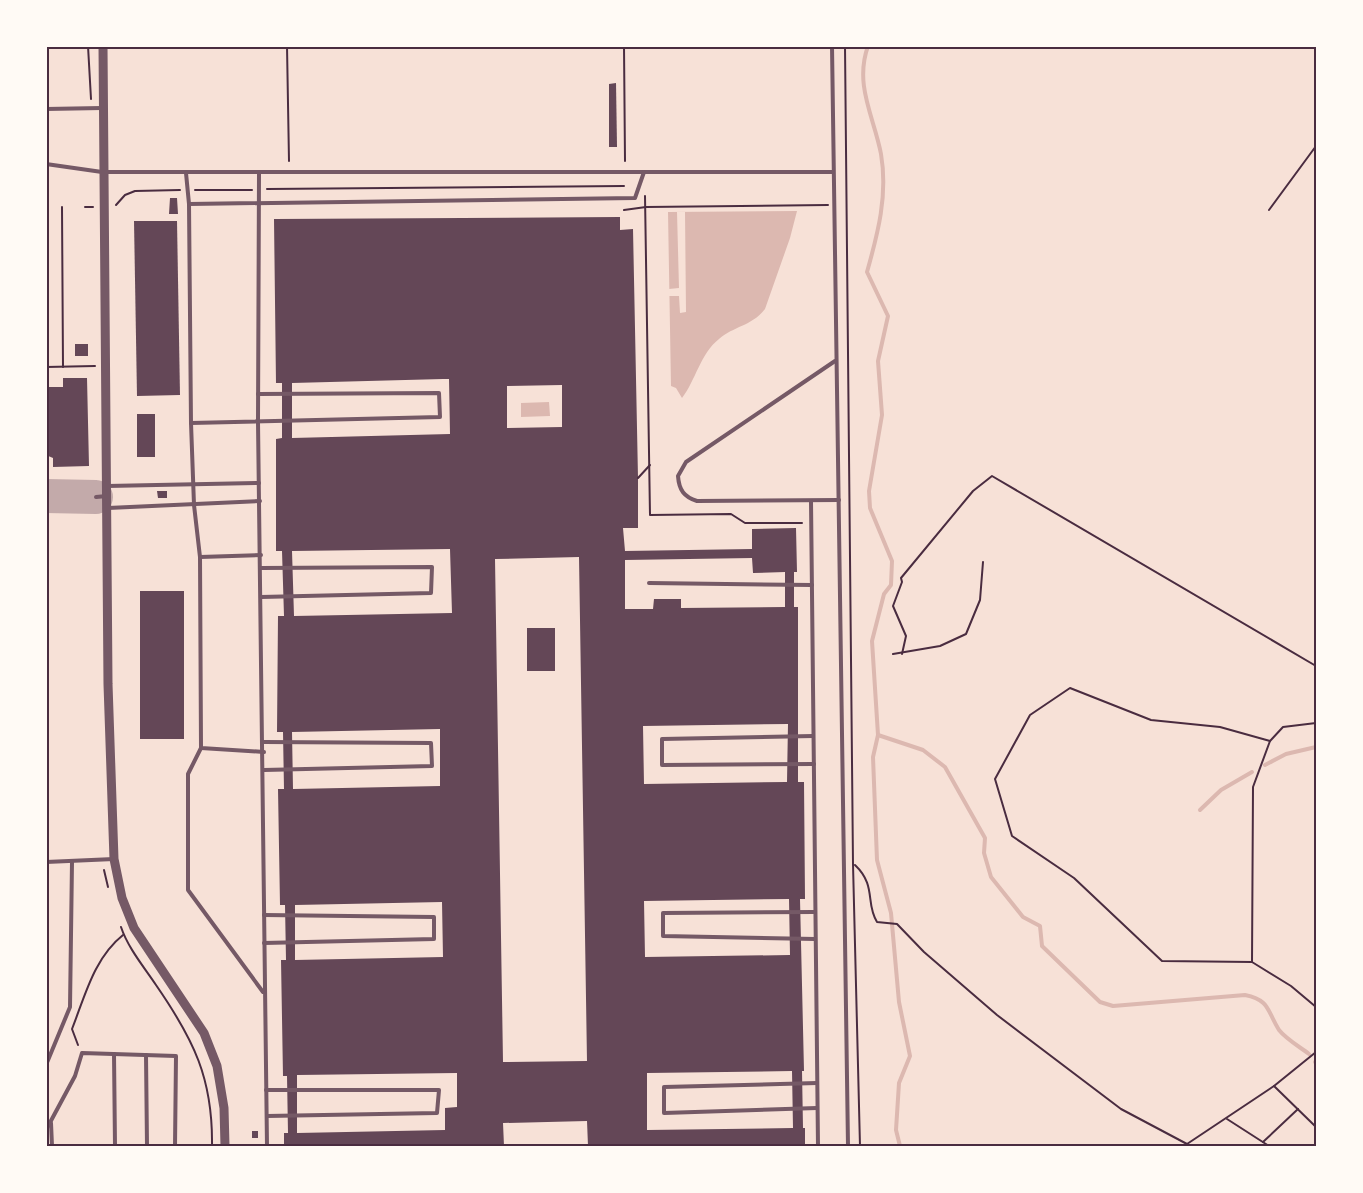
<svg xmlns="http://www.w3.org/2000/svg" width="1363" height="1193" font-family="Merriweather,serif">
  <rect width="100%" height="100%" fill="#f7e1d7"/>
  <g fill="#dcb8b0">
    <path d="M797,211l-7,27 -25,71c-13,17 -31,17 -46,30 -19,15 -23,41 -37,59l-6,-10 -5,-2 -3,-174z"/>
    <path d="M549,402l1,14 -29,1v-14z"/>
  </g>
  <path fill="#f7e1d7" d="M677,212h8l1,100 -6,1 -1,-17h-10v-7l10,-1z"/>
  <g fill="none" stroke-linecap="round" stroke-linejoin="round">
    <g stroke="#dcb8b0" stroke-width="4">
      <path d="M868,46c-14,39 6,71 13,108 7,41 -3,79 -14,118l21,44 -10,45 4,54 -13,76 1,17 22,53 -1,24 -7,9 -12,47 6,94 -5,22 4,103 14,53 8,89 11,54 -11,27 -3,47 4,16"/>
      <path d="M878,735l45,15 22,17 40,71 -1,15 7,24 32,40 17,9 2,20 58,56 13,4 132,-11c25,5 22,16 34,35 7,9 21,17 30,24"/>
      <path d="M1265,765l21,-11 30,-7"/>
      <path d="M1200,810l21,-20 31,-18"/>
      <path d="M1315,1062h1"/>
    </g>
    <path stroke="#c3aaaa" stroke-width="34" d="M46,496l50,1"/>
  </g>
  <g fill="#644757" fill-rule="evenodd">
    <path d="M616,83l1,64h-8v-63z"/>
    <path d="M170,198h7l1,16h-9z"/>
    <path d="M620,217v13l13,-1 5,249v50h-15l2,23 127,-2v-20l44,-1 1,44h-3v35h4v175h6l1,117h-5l4,172h-2l1,57h2v18h-217l-1,-25 -84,2 1,23h-220v-13h4l-1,-57h-4l-2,-116h5l-1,-55h-5l-2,-116h6l-1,-57h-6l1,-116h6l-2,-65h-6v-112l6,-1v-55h-6l-2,-164zM443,379h6l1,55 -158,4v-55zM562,385v42l-55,1v-42zM450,549l2,64 -158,3 -2,-65zM579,557l8,504 -84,1 -8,-503zM752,558l1,15 32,-1v35l-104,1v-9h-27l-1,10h-28v-49zM788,724l-1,58 -143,2 -1,-58zM440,729v57l-147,3 -1,-57zM789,899l1,56 -145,2 -1,-56zM442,902l1,55 -148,3v-55zM792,1071l1,57 -146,2v-57zM457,1073v34l-12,1v22l-148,3v-58z"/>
    <path d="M134,221h43l3,174 -43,1z"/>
    <rect x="75" y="344" width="13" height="12"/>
    <path d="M63,378h24l2,88 -36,1v-9l-7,-3v-68h17z"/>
    <rect x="137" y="414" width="18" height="43"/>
    <path d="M157,491h10v7h-9z"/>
    <rect x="140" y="591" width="44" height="148"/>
    <rect x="527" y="628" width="28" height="43"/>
    <rect x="252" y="1131" width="6" height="7"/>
  </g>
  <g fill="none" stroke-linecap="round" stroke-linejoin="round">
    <g stroke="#4a2c40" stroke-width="2">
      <path d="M88,46l3,53"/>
      <path d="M287,46l2,115"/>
      <path d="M624,46l1,115"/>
      <path d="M845,46l8,818 7,282"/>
      <path d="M267,189l357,-3"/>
      <path d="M195,190h57"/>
      <path d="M645,196l5,319 81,-1 14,9h57"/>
      <path d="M116,205l9,-10 10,-4 45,-1"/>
      <path d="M62,207l1,160"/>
      <path d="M85,207h8"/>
      <path d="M624,210l22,-3 182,-2"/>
      <path d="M1269,210l47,-64"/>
      <path d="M46,367l49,-1"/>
      <path d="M638,478l12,-13"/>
      <path d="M893,654l47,-8 26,-12 14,-34 3,-38"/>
      <path d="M902,654l4,-18 -13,-30 9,-24 -1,-4 72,-87 19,-15 324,190"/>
      <path d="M1316,723l-33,4 -13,14 -17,46 -1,175 39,24 25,21"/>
      <path d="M855,865c22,21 10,38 22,57l20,2 27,28 73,63 124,94 66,35"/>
      <path d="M104,870l4,17"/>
      <path d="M121,927c7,21 23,40 35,58 38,55 57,94 56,161"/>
      <path d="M1252,962l-90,-1 -88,-83 -62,-42 -17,-57 35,-64 40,-27 81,32 69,7 50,14"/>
      <path d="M78,1045l-6,-16c13,-33 22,-71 51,-94"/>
      <path d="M1274,1086l42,41"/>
      <path d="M1227,1119l42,27"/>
      <path d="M1263,1142l35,-33"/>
      <path d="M1184,1146l90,-60 42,-34"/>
    </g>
    <g stroke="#755966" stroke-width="4">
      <path d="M832,46l16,1100"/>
      <path d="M46,109l56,-1"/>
      <path d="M46,164l56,8h731"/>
      <path d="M186,173l3,31"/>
      <path d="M259,174l-1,248 9,724"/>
      <path d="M835,361l-149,101 -8,14c1,14 6,21 19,25l142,-1"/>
      <path d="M191,423l249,-6 -1,-24 -181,1"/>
      <path d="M107,486l152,-3"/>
      <path d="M96,497l11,-1"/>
      <path d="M811,501l7,645"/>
      <path d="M108,508l152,-7"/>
      <path d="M200,557l61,-2"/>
      <path d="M261,568l171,-1 -1,26 -170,4"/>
      <path d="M649,583l163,2"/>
      <path d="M813,736l-151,3v26l152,-1"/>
      <path d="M264,742l167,1 1,23 -168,4"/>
      <path d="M201,748l-13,26v116l75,102"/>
      <path d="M264,752l-63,-4 -1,-191 -6,-52 -3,-82 -2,-219 446,-6 9,-26"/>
      <path d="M46,862l68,-3"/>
      <path d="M815,912l-152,1v23l152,3"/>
      <path d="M264,943l170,-4v-22l-170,-2"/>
      <path d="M114,1054l1,92"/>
      <path d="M146,1055l1,91"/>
      <path d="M46,1065l24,-58 2,-145"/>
      <path d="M817,1083l-153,4v26l153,-5"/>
      <path d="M266,1090h173l-2,23 -170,3"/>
      <path d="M51,1123l1,23"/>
      <path d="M46,1130l29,-54 7,-23 94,3 -1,90"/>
    </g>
    <path stroke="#755966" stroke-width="9" d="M103,46l5,638 6,175 8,39 12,30 70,105 13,33 7,42 1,38"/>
  </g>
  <rect width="1363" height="1193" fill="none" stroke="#fffaf5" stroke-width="96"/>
  <rect x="48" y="48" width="1267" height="1097" fill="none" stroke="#4a2c40" stroke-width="2"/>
</svg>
